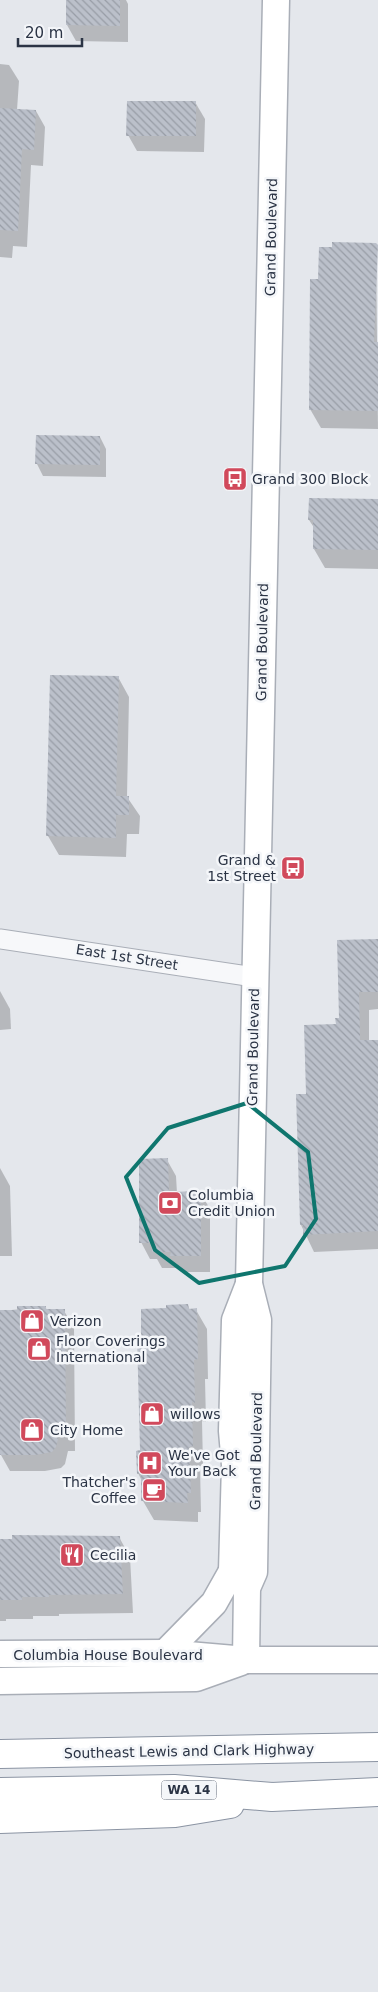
<svg xmlns="http://www.w3.org/2000/svg" width="378" height="1992" font-family="'DejaVu Sans',sans-serif">
  <defs>
    <pattern id="building-back-hatch" width="6" height="6" patternUnits="userSpaceOnUse" patternTransform="scale(1.25)"><rect width="6" height="6" fill="#bbc0ca"/><path d="M-1 5l2 2M0 0l6 6M5-1l2 2" fill="none" stroke="#989da6"/></pattern>
  </defs>
  <rect width="100%" height="100%" fill="#e4e7ec"/>
  <g fill="#0003">
    <path d="M67,0h59l2,4v38l-52,-1 -9,-16z"/>
    <path d="M0,64l9,1 10,16 -2,29 19,1 9,16 -2,39 -12,-1 -4,82 -14,-1 -1,12 -12,-1z"/>
    <path d="M195,102l10,17 -1,33 -67,-1 -9,-16z"/>
    <path d="M376,246l2,183 -57,-1 -11,-19 9,-129z"/>
    <path d="M100,437l6,12v28l-63,-1 -6,-12z"/>
    <path d="M310,500l68,1v68l-53,-1 -11,-19 1,-20 -6,-9z"/>
    <path d="M118,677l11,20 -2,100 13,19 -1,18h-12l-1,23 -67,-2 -11,-19z"/>
    <path d="M378,940v69l-9,1v31h9v208l-64,3 -13,-27 6,-130 33,-76z"/>
    <path d="M0,991l10,18 1,20 -11,1z"/>
    <path d="M167,1160l9,16 1,17 23,-1 10,17v63h-29l-2,-4h-17l-5,-9h-7l-9,-17z"/>
    <path d="M0,1168l10,18 2,70h-12z"/>
    <path d="M188,1306l2,4h6l11,19 1,50h-3l1,43 -4,-1 1,44 -3,1 1,46h-3v10l-44,-2 -11,-19 -1,-20 -4,-8 3,-21 2,-115 25,-28z"/>
    <path d="M45,1307l3,4h16l10,16 1,124h-7l-3,13 -4,4 -16,3h-35l-9,-16 -1,-144z"/>
    <path d="M119,1537l11,20 3,56 -74,1v2h-26v3h-27v2h-6v-81z"/>
  </g>
  <g fill="url(#building-back-hatch)">
    <path d="M66,0h54v26l-54,-1z"/>
    <path d="M127,101h69v35h-70z"/>
    <path d="M0,108l36,2 -2,40 -12,-1 -4,82 -18,-1z"/>
    <path d="M332,242l44,1 2,2 -4,97h4v69l-69,-1 1,-131h8l1,-32h13z"/>
    <path d="M36,435l64,1v29l-65,-1z"/>
    <path d="M309,498l69,1v51l-65,-1v-29h-5z"/>
    <path d="M50,675l69,1 -3,120h13v19h-13v23l-70,-2z"/>
    <path d="M378,939v53h-19l1,48h18v191l-75,4v-10h-3l-4,-131h10l-2,-69 32,-1 -1,-6h4l-2,-78z"/>
    <path d="M168,1158l1,34 32,-1v65h-31l1,-4h-19v-9h-13v-84z"/>
    <path d="M188,1304l1,5 8,-1 1,51 -4,1 1,43 -3,-1 1,44 -4,1 2,46h-4l1,10 -47,-2v-28l-4,1 -1,-23 4,-1 -3,-114h4v-27l25,-1v-3z"/>
    <path d="M17,1306h29v3h19l1,126h-7l-3,12 -4,5 -17,3h-35v-145h17z"/>
    <path d="M12,1535l108,1 3,58 -74,1v2h-27v3h-22v-61h12z"/>
  </g>
  <g fill="none" stroke-linecap="round" stroke-linejoin="round">
    <defs>
      <path id="minor" d="M0,939l254,38"/>
      <g id="secondary">
        <path d="M247,1588l-15,-17 3,-106 -3,-34 3,-111 14,-36"/>
        <path d="M165,1653l49,-50 18,-32"/>
        <path d="M0,1654l165,-1 81,7h132"/>
        <path d="M246,1660l1,-72 7,-16 4,-252 -9,-36 27,-1284"/>
        <path d="M0,1681l196,-3 45,-16"/>
      </g>
      <g id="motorway">
        <path d="M0,1754l378,-7"/>
        <path d="M0,1792l174,-3 98,8 106,-5"/>
        <path d="M0,1819l175,-6 55,-9"/>
      </g>
    </defs>
    <use href="#minor" stroke="#a9aeb7" stroke-width="21"/>
    <use href="#secondary" stroke="#a9aeb7" stroke-width="29"/>
    <use href="#motorway" stroke="#8b94a3" stroke-width="30"/>
    <use href="#minor" stroke="#f7f8fa" stroke-width="19"/>
    <use href="#secondary" stroke="#fff" stroke-width="26"/>
    <use href="#motorway" stroke="#fff" stroke-width="28"/>
  </g>
  <path fill="none" stroke="#0f766e" stroke-width="4" stroke-linejoin="round" d="M247,1103l61,49 8,67 -31,47 -86,17 -44,-33 -29,-73 42,-49z"/>
  <defs>
    <symbol id="bus-square" viewBox="-11 -11 22 22"><rect x="-9" y="-9" width="18" height="18" rx="4" fill="#d1495b" stroke="#f4f6f9"/><path d="M-5-6H5V4H4V6H2V4H-2V6H-4V4H-5ZM-3.5-4V0h7V-4ZM-3.5 1.2v1.5H-2V1.2ZM2 1.2v1.5H3.5V1.2Z" fill="#fff"/></symbol>
    <symbol id="bank-square" viewBox="-11 -11 22 22"><rect x="-9" y="-9" width="18" height="18" rx="4" fill="#d1495b" stroke="#f4f6f9"/><path d="M-6-4H6V4H-6ZM0-2.3a2.3 2.3 0 1 0 0 4.6a2.3 2.3 0 1 0 0-4.6Z" fill="#fff"/></symbol>
    <symbol id="shop-square" viewBox="-11 -11 22 22"><rect x="-9" y="-9" width="18" height="18" rx="4" fill="#d1495b" stroke="#f4f6f9"/><path d="M-5-2.5h2.3a2.7 3.5 0 0 1 5.4 0H5L5.5 6h-11ZM-1.5-2.5h3a1.5 2.3 0 0 0-3 0Z" fill="#fff"/></symbol>
    <symbol id="hospital-square" viewBox="-11 -11 22 22"><rect x="-9" y="-9" width="18" height="18" rx="4" fill="#d1495b" stroke="#f4f6f9"/><path d="M-5-5h3v3.5h4V-5h3V5h-3V1.5h-4V5h-3Z" fill="#fff"/></symbol>
    <symbol id="cafe-square" viewBox="-11 -11 22 22"><rect x="-9" y="-9" width="18" height="18" rx="4" fill="#d1495b" stroke="#f4f6f9"/><path d="M-5.5-4.5H6V0H3Q3 3.5 0 3.5H-2.5Q-5.5 3.5-5.5 0ZM3-3.2v2h1.7v-2ZM-6 4.5H4V6H-6Z" fill="#fff"/></symbol>
    <symbol id="restaurant-square" viewBox="-11 -11 22 22"><rect x="-9" y="-9" width="18" height="18" rx="4" fill="#d1495b" stroke="#f4f6f9"/><path d="M-5-6h1v4h1v-4h1v4h1v-4h1v5L-1.5 .5V6h-2V.5L-5-1ZM5-6V6H3V1.5H1.5Q1.5-4 5-6Z" fill="#fff"/></symbol>
  </defs>
  <g fill-rule="evenodd">
    <use href="#bus-square" x="221" y="465" width="28" height="28"/>
    <use href="#bus-square" x="279" y="854" width="28" height="28"/>
    <use href="#bank-square" x="156" y="1189" width="28" height="28"/>
    <use href="#shop-square" x="18" y="1307" width="28" height="28"/>
    <use href="#shop-square" x="25" y="1335" width="28" height="28"/>
    <use href="#shop-square" x="138" y="1400" width="28" height="28"/>
    <use href="#shop-square" x="18" y="1416" width="28" height="28"/>
    <use href="#hospital-square" x="136" y="1449" width="28" height="28"/>
    <use href="#cafe-square" x="140" y="1476" width="28" height="28"/>
    <use href="#restaurant-square" x="58" y="1541" width="28" height="28"/>
  </g>
  <g text-anchor="middle" dominant-baseline="central" stroke-width="5" stroke-linejoin="round" paint-order="stroke">
    <rect fill="#f4f6f9" stroke="#676e7b" stroke-width="1" x="161.5" y="1780.5" width="55" height="19" rx="4"/>
    <g font-size="12" font-weight="bold" fill="#2b3445">
      <text x="189" y="1790">WA 14</text>
    </g>
    <g font-size="14" fill="#2b3445" stroke="#f4f6f9">
      <text transform="translate(271 237) rotate(-89)">Grand Boulevard</text>
      <text transform="translate(262 642) rotate(-89)">Grand Boulevard</text>
      <text transform="translate(127 957) rotate(9)">East 1st Street</text>
      <text transform="translate(253 1047) rotate(-89)">Grand Boulevard</text>
      <text transform="translate(256 1451) rotate(-89)">Grand Boulevard</text>
      <text x="108" y="1655">Columbia House Boulevard</text>
      <text transform="translate(189 1751) rotate(-1)">Southeast Lewis and Clark Highway</text>
    </g>
    <g font-size="14" fill="#2b3445" stroke="#f4f6f9" text-anchor="start">
      <text x="252" y="479">Grand 300 Block</text>
      <text x="276" y="860" text-anchor="end">Grand &amp;<tspan x="276" dy="16">1st Street</tspan></text>
      <text x="188" y="1195">Columbia<tspan x="188" dy="16">Credit Union</tspan></text>
      <text x="50" y="1321">Verizon</text>
      <text x="56" y="1341">Floor Coverings<tspan x="56" dy="16">International</tspan></text>
      <text x="170" y="1414">willows</text>
      <text x="50" y="1430">City Home</text>
      <text x="168" y="1455">We've Got<tspan x="168" dy="16">Your Back</tspan></text>
      <text x="136" y="1482" text-anchor="end">Thatcher's<tspan x="136" dy="16">Coffee</tspan></text>
      <text x="90" y="1555">Cecilia</text>
    </g>
  </g>
  <path d="M18 38v8h64v-8" fill="none" stroke="#2b3445" stroke-width="2.5"/>
  <text x="25" y="38" font-size="15" fill="#2b3445" stroke="#f4f6f9" stroke-width="4" paint-order="stroke">20 m</text>
</svg>
